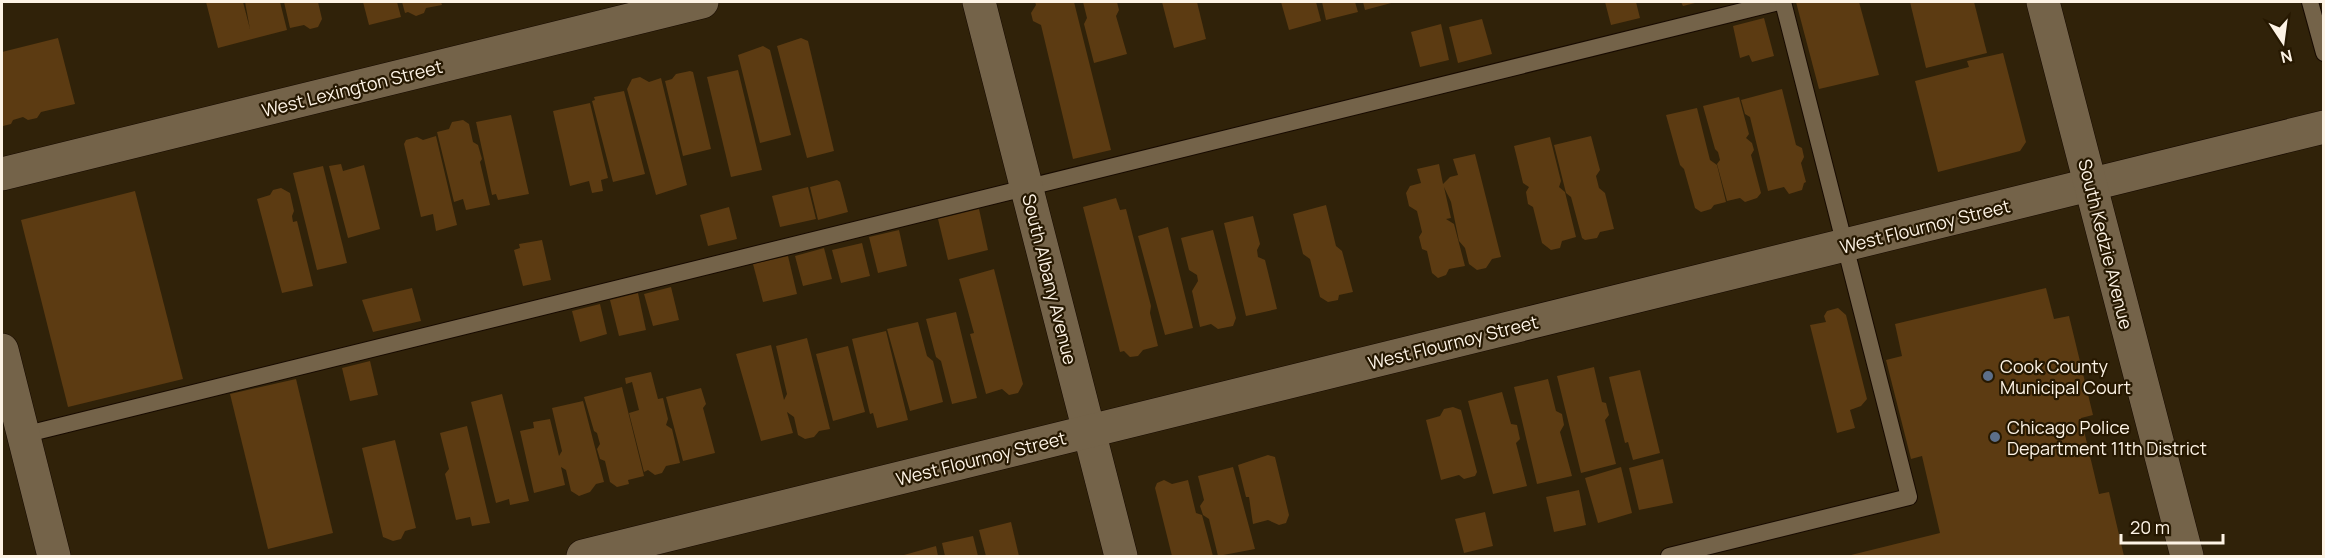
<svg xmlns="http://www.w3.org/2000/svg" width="2325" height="558" font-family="Manrope,sans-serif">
  <rect width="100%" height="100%" fill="#302209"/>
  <g fill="#5c3b12">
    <path d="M206,2h37l7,27 -5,-27h35l7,28 -69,18z"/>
    <path d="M284,2h34l4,17 -4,8 -8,2 -6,-4 -14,3z"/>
    <path d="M363,2h34l4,15 -32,8z"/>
    <path d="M402,2h39l1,3 -16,3 -2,5 -8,3 -8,-4 -3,1z"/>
    <path d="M1035,2h39l37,148 -38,9 -32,-134 -8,-4 -2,-8 5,-8z"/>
    <path d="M1083,2h34l2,8 -3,6 11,38 -33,9 -10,-39 3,-6z"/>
    <path d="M1162,2h35l9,37 -32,9z"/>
    <path d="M1281,2h35l5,19 -32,9z"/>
    <path d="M1322,2h33l3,10 -32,8z"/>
    <path d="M1363,2h32l-30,8z"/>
    <path d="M1605,2h31l4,16 -29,7z"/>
    <path d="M1681,2h18l-16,4z"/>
    <path d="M1796,2h63l20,73 -60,14z"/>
    <path d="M1910,2h64l13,51 -61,15z"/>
    <path d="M1764,18l10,38 -22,6 -3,-7 -9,3 -7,-32z"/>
    <path d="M1482,19l10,35 -34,9 -9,-36z"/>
    <path d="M1441,24l8,36 -29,7 -9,-35z"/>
    <path d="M58,38l17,66 -34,8 -4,6 -9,2 -5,-3 -10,3 -2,4 -8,2 -1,-74z"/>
    <path d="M801,38l7,3 26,110 -27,7 -30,-112z"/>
    <path d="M763,46l7,4 21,85 -31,8 -22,-88z"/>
    <path d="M2003,53l23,89 -6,9 -82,21 -23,-91 54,-14 -2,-6z"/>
    <path d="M738,70l24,100 -31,7 -24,-100z"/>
    <path d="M690,71l3,1 18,77 -28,7 -18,-75 7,-2 4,-5z"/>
    <path d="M640,77l9,5 12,-4 26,107 -31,10 -29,-106 5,-10z"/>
    <path d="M1782,89l14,56 6,3 2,9 -3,6 5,19 -2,1 -2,7 -13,4 -5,-7 -16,4 -18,-74 -5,-3 -4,-14z"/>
    <path d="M624,91l21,83 -32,8 -21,-81 3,-1 -1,-3z"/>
    <path d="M1739,97l10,37 -3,4 6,5 2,7 -3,5 10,38 -4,5 -12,4 -5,-4 -13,3 -10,-37 3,-4 -2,-8 -3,-3 -12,-43z"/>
    <path d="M590,103l18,75 -7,2 2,11 -11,2 -3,-12 -19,5 -17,-75z"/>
    <path d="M1697,108l13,52 7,5 9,37 -12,3 -3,4 -10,3 -6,-4 -11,-39 -4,-4 -14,-50z"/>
    <path d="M511,115l18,79 -31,6 -2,-6 -4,1 -16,-73z"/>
    <path d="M463,120l6,4 4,18 5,3 4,14 -2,3 10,43 -24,5 -3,-11 -9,3 -17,-70 12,-3 3,-7z"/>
    <path d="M436,136l21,89 -21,6 -3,-17 -12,3 -17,-73 2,-4 11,-3 6,3z"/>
    <path d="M1591,136l9,34 -4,6 3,12 6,5 9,36 -14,3 -3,6 -12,2 -3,-2 -11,-41 -5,-4 -12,-48z"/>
    <path d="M1550,137l11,44 -2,6 6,5 11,45 -14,4 -2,7 -9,2 -9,-7 -9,-36 -5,-3 -2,-12 3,-5 -6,-4 -9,-37z"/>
    <path d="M1475,154l26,103 -9,2 -6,9 -9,2 -8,-6 -4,-16 -6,-7 -8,-39 -7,-15 7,31 -5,1 8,5 11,42 -16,3 -3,6 -8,3 -6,-5 -5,-22 -5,-2 -3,-12 3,-5 -5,-21 -8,-5 -3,-13 4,-7 11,-3 -4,-14 22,-5 4,20 7,-7 8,-2 -5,-16z"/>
    <path d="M341,164l2,7 21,-6 16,64 -32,9 -19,-72z"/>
    <path d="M323,166l24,97 -30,7 -24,-97z"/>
    <path d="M837,180l3,2 8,30 -30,8 -8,-33z"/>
    <path d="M808,187l8,32 -36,8 -8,-31z"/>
    <path d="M281,188l9,5 4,18 -2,5 1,6 4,-1 16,65 -31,7 -25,-94 13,-4 3,-5z"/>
    <path d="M135,191l48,188 -115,28 -47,-187z"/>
    <path d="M1116,198l4,12 6,-1 25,97 -1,7 8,33 -15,4 -5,6 -8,1 -6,-6 -4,1 -37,-145z"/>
    <path d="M1326,205l10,41 6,5 11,41 -14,3 -1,5 -10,2 -8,-5 -10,-38 -7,-5 -10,-40z"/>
    <path d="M729,207l8,32 -29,7 -8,-31z"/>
    <path d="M979,209l9,41 -40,10 -10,-41z"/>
    <path d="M1253,216l7,28 -3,6 1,7 7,3 12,49 -31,7 -22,-93z"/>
    <path d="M1168,227l25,101 -28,7 -27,-99z"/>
    <path d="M899,230l8,36 -29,7 -9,-36z"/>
    <path d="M1213,230l23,88 -3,8 -15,3 -7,-5 -11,3 -8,-36 6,-10 -1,-6 -8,-5 -8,-32z"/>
    <path d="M542,240l9,40 -28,6 -9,-36 6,-2 -1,-4z"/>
    <path d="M862,243l8,33 -29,7 -9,-33z"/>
    <path d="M824,248l8,31 -29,7 -8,-30z"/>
    <path d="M788,256l9,38 -34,8 -10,-38z"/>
    <path d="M994,269l29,115 -5,9 -9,2 -7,-6 -16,5 -16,-60 4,-1 -15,-54z"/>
    <path d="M671,287l8,33 -26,6 -9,-32z"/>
    <path d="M412,288l9,33 -48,11 -11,-32z"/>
    <path d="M2046,288l8,31 15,-3 24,99 -12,3 18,76 10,-2 15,64h-277l93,-23 -18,-77 -11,3 -25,-99 16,-4 -7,-32z"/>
    <path d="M638,293l8,37 -27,6 -9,-36z"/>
    <path d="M600,304l7,30 -27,8 -8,-31z"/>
    <path d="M1838,308l8,7 21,84 -6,7 -11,4 5,18 -18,5 -27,-108 16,-3 -2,-6 3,-5z"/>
    <path d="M956,312l21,86 -25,6 -11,-43 -5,-4 -10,-38z"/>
    <path d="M918,322l9,34 6,5 10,41 -33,9 -23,-82z"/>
    <path d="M886,331l22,89 -31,8 -4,-15 -3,1 -18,-75z"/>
    <path d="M807,338l23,91 -11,2 -5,6 -9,2 -7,-4 -4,-18 -7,-5 6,21 -32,8 -25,-87 35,-9 13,55 3,-6 -11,-48z"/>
    <path d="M848,346l17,66 -32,9 -17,-67z"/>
    <path d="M370,361l8,34 -28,6 -8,-33z"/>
    <path d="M1594,367l8,35 4,1 3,12 -4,5 11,44 -35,9 -24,-97z"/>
    <path d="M1640,370l20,83 -27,7 -5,-18 -3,1 -16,-66z"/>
    <path d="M651,372l7,27 5,-1 5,21 -2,6 6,4 8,34 -14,3 -4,7 -7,2 -7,-5 -4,2 -15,-59 10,-3 -7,-28 -6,2 -1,-6z"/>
    <path d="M296,379l37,154 -65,16 -38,-155z"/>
    <path d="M1548,379l8,32 6,3 2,11 -4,7 12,44 -35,8 -23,-97z"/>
    <path d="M622,387l22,89 -16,4 1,4 -12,3 -7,-5 -5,-21 -5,-2 -3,-10 3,-5 -3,-11 -3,-2 -10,-34z"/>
    <path d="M701,388l5,16 -3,4 12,45 -32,8 -17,-64z"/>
    <path d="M1502,392l9,32 6,1 3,14 -4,4 11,43 -34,8 -25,-93z"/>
    <path d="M502,394l27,107 -19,4 -1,-6 -13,4 -25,-101z"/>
    <path d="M583,401l21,81 -8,2 -6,8 -11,4 -8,-5 -5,-21 -5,-3 4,18 -31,8 -14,-62 14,-3 -1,-6 17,-3 9,37 3,-5 -10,-43z"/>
    <path d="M1453,407l8,3 16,62 -2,4 -11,3 -5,-4 -18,5 -15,-60 14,-4 4,-7z"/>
    <path d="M467,426l23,97 -18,3 -2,-9 -14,3 -11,-46 4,-5 -9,-36z"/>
    <path d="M395,440l21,88 -11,3 -4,8 -8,2 -10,-4 -21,-89z"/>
    <path d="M1268,455l7,2 14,58 -3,8 -7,2 -11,-5 -15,4 -4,-27h-3l-8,-32z"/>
    <path d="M1663,459l10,44 -34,7 -10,-42z"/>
    <path d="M1233,467l22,82 -37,7 -9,-37 -6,-4 -3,-9 4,-6 -6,-24z"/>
    <path d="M1621,467l11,46 -34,10 -13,-45z"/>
    <path d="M1164,480l8,4 16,-4 8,33 6,2 11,41h-41l-17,-68 2,-5z"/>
    <path d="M1579,490l7,35 -32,7 -8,-35z"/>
    <path d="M1485,512l8,34 -29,7 -9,-34z"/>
    <path d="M1011,522l8,34h-33l-7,-26z"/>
    <path d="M973,536l5,20h-33l-3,-13z"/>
    <path d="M936,546l2,10h-33l-1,-1z"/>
  </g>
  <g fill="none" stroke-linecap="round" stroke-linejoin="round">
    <defs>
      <g id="lane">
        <path d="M2310,2l14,51"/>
        <path d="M23,435l1756,-433"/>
        <path d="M1669,556l240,-59 -126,-495"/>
      </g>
      <g id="street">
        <path d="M979,2l142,554"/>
        <path d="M2,174l700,-172"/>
        <path d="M583,556l1741,-429"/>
      </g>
      <g id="secondary">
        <path d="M2043,2l144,554"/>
        <path d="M2,350l52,206"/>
      </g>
    </defs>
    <use href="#lane" stroke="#170a00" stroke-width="18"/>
    <use href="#street" stroke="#170a00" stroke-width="34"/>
    <use href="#secondary" stroke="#170a00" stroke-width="34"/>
    <use href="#lane" stroke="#746349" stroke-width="16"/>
    <use href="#street" stroke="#746349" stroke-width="33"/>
    <use href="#secondary" stroke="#746349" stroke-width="33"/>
  </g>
  <g fill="#5c6f8a" stroke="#261801" stroke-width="2">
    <circle cx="1988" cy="376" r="6"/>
    <circle cx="1995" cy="437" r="6"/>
  </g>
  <g text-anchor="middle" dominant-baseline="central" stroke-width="4.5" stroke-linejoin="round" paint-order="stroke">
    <g font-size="18" fill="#fdf3e5" stroke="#261801">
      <text transform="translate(352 88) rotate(-14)">West Lexington Street</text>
      <text transform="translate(1925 226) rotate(-14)">West Flournoy Street</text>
      <text transform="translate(2106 244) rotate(76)">South Kedzie Avenue</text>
      <text transform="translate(1050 279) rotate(76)">South Albany Avenue</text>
      <text transform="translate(1453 342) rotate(-14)">West Flournoy Street</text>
      <text transform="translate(981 458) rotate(-14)">West Flournoy Street</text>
    </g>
    <g font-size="18" fill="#fdf3e5" stroke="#261801" text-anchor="start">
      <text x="2000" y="366">Cook County<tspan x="2000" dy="21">Municipal Court</tspan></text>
      <text x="2007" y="427">Chicago Police<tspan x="2007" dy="21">Department 11th District</tspan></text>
    </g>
  </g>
  <rect width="2325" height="558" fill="none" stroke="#fdf3e5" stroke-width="6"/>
  <g transform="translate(2283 42) rotate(167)" stroke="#261801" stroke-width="4.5" paint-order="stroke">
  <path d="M0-4.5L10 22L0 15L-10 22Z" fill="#fdf3e5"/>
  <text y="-9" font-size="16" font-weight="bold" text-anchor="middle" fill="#fdf3e5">N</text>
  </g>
  <path d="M2121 534v9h102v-9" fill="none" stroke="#fdf3e5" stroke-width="3"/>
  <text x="2130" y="534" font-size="18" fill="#fdf3e5" stroke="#261801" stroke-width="4.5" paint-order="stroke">20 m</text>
</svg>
